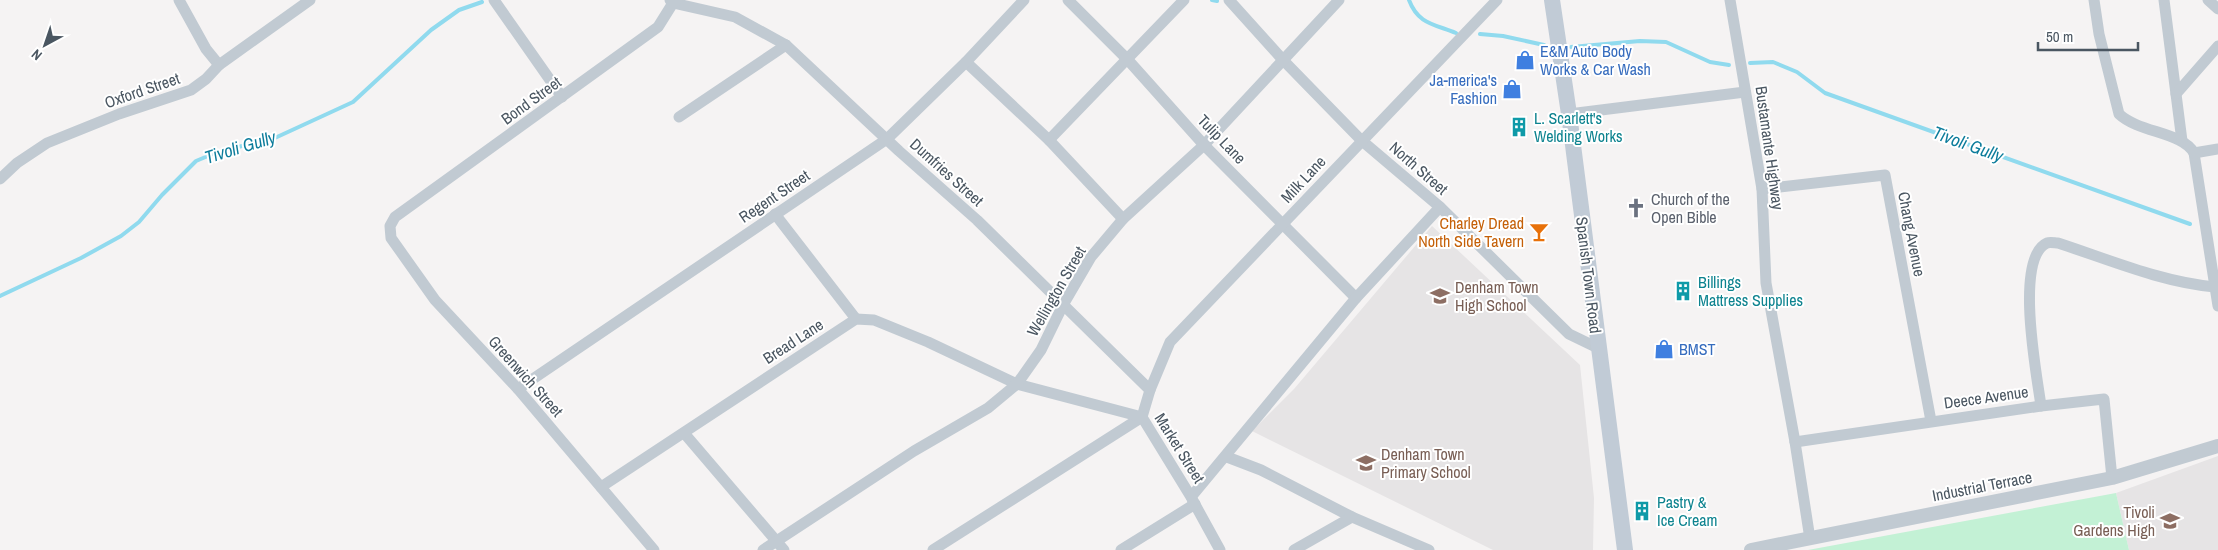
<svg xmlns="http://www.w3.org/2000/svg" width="2218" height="550" font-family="'Archivo Narrow',sans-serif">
  <rect width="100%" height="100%" fill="#f5f3f3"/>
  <g fill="#e6e4e5">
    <path d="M1432,226l148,139 14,133 -1,52h-100l-241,-119 42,-42z"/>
    <path d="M2218,456v94h-89l-13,-57z"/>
  </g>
  <path fill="#c3f1d5" d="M2116,493l13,57h-321z"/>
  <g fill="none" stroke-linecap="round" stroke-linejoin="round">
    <g stroke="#90daee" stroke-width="4">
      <path d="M1212,0l5,1"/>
      <path d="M1409,0c9,24 25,24 47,33"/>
      <path d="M1480,34l23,2 41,9"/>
      <path d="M1571,47l69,-6 26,1 44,20 19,3"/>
      <path d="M1750,63l23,-1 24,10 28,21 365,131"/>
      <path d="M0,296l81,-38 40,-22 18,-14 23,-27 34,-34 19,-8 62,-16 76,-35 78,-72 28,-20 23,-8"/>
    </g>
    <g stroke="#c1cad2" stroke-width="11">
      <path d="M179,0l27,49 13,16"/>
      <path d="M494,0l68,97"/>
      <path d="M670,0l3,3 62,14 51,28 113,106 78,69 173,170 -8,27 -209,133"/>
      <path d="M1068,0l60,60 76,85 152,153"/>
      <path d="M1229,0l54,60 78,80 79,67 129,127 29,14"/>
      <path d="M1730,0l32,189 4,94 29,159 15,97"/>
      <path d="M2094,0l5,34 20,80c20,19 64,18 75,39l24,153"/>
      <path d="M2164,0l18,141"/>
      <path d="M2208,0l10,9"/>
      <path d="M966,62l83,78 74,79"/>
      <path d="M2176,94l42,-48"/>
      <path d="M1569,114l176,-22"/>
      <path d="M679,117l107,-72"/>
      <path d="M1049,140l135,-140"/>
      <path d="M2194,153l24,-4"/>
      <path d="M0,179l17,-16 30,-20 72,-29 72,-24 15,-11 13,-14 91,-65"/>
      <path d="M1762,189l123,-14 46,246"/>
      <path d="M775,214l81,105"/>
      <path d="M518,389l369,-250 79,-77 58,-62"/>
      <path d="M1150,390l20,-48 327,-342"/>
      <path d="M2041,406c-4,-30 -27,-148 6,-163 3,-1 8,0 11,0 52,17 103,39 157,44"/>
      <path d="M684,433l100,117"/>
      <path d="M1795,442l246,-36 63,-7 8,79"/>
      <path d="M1227,457l34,13 91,47 77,33"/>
      <path d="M601,487l255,-168 18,1 54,22 89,42 125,33 49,80 165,-199 84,-91"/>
      <path d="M1192,499l28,51"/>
      <path d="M654,550l-136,-161 -83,-89 -44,-62 -1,-12 5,-9 263,-190 15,-24 4,-3"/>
      <path d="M763,550l151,-99 74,-43 29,-24 24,-34 22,-45 28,-48 32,-38 81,-74 135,-145"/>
      <path d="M1121,550l74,-46"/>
      <path d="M1294,550l58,-33"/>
    </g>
    <path stroke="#c1cad2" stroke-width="14" d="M1751,550l361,-72 106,-32"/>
    <path stroke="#c1cbd6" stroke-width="16" d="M1552,0l17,114 56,436"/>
  </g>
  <defs>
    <symbol id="shop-bare" viewBox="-9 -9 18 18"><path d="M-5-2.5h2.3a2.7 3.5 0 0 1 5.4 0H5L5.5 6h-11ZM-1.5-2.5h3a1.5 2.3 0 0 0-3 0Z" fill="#3f7fe0" stroke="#fff" stroke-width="2.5" paint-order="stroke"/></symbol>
    <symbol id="building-bare" viewBox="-9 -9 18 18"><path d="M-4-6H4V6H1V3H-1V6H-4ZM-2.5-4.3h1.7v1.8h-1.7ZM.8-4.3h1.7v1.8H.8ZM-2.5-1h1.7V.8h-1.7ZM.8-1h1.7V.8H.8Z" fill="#0f9aa8" stroke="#fff" stroke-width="2.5" paint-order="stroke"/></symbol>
    <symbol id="church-bare" viewBox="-9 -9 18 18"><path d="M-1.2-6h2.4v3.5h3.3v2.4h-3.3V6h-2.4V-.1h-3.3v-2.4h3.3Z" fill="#6b7280" stroke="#fff" stroke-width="2.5" paint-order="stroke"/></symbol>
    <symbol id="bar-bare" viewBox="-9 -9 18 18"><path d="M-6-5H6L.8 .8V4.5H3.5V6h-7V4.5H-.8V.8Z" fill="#e8710a" stroke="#fff" stroke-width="2.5" paint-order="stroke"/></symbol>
    <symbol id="school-bare" viewBox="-9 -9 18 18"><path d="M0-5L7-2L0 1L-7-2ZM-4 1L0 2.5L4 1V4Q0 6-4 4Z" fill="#8d6e63" stroke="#fff" stroke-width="2.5" paint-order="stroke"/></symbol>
  </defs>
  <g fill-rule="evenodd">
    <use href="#shop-bare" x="1511" y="46" width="28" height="28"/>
    <use href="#shop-bare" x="1498" y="75" width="28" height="28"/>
    <use href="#building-bare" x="1505" y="113" width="28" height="28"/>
    <use href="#church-bare" x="1622" y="194" width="28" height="28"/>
    <use href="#bar-bare" x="1525" y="218" width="28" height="28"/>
    <use href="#building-bare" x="1669" y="277" width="28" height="28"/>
    <use href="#school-bare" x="1426" y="282" width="28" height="28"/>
    <use href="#shop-bare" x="1650" y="335" width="28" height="28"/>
    <use href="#school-bare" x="1352" y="449" width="28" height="28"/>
    <use href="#building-bare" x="1628" y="497" width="28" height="28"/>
    <use href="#school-bare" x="2156" y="507" width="28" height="28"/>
  </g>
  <g text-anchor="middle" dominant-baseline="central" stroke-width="4" stroke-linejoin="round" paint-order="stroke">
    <g font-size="16" fill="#366cbe" stroke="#fff" text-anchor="start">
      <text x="1540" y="51">E&amp;M Auto Body<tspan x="1540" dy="18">Works &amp; Car Wash</tspan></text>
      <text x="1497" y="80" text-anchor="end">Ja-merica's<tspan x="1497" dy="18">Fashion</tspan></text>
      <text x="1679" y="349">BMST</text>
    </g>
    <g font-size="16" fill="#4a5661" stroke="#fff">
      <text transform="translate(142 90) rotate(-19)">Oxford Street</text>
      <text transform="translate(531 100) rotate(-36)">Bond Street</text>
      <text transform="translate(1222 139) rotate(46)">Tulip Lane</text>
      <text transform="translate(1770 148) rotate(82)">Bustamante Highway</text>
      <text transform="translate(1419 168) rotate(41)">North Street</text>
      <text transform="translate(947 172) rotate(42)">Dumfries Street</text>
      <text transform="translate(1303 179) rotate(-47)">Milk Lane</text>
      <text transform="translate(774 196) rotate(-34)">Regent Street</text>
      <text transform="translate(1912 234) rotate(79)">Chang Avenue</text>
      <text transform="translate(1589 275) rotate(83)">Spanish Town Road</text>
      <text transform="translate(1056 291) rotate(-60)">Wellington Street</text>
      <text transform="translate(793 341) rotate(-33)">Bread Lane</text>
      <text transform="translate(526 376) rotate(48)">Greenwich Street</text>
      <text transform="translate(1986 397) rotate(-8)">Deece Avenue</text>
      <text transform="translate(1180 448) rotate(58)">Market Street</text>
      <text transform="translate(1982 486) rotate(-11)">Industrial Terrace</text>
    </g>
    <g font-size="16" fill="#0d838f" stroke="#fff" text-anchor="start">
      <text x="1534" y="118">L. Scarlett's<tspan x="1534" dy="18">Welding Works</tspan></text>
      <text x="1698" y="282">Billings<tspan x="1698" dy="18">Mattress Supplies</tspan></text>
      <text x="1657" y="502">Pastry &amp;<tspan x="1657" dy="18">Ice Cream</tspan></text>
    </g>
    <g font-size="16" fill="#5b616d" stroke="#fff" text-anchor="start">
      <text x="1651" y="199">Church of the<tspan x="1651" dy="18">Open Bible</tspan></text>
    </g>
    <g font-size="16" fill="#c56008" stroke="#fff" text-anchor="end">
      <text x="1524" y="223">Charley Dread<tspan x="1524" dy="18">North Side Tavern</tspan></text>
    </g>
    <g font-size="16" fill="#785e54" stroke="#fff" text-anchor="start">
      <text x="1455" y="287">Denham Town<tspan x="1455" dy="18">High School</tspan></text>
      <text x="1381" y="454">Denham Town<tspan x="1381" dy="18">Primary School</tspan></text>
      <text x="2155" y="512" text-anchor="end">Tivoli<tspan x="2155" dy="18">Gardens High</tspan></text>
    </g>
    <g font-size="18" font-style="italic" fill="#0c7c9b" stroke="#fff">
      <text transform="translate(1968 144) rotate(20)">Tivoli Gully</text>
      <text transform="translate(240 147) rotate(-17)">Tivoli Gully</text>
    </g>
  </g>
  <g transform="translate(45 45) rotate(220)" stroke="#ffffff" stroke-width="4" paint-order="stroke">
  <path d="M0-4L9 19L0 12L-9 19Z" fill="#4a5661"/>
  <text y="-8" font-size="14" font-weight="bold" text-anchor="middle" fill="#4a5661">N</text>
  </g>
  <path d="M2038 42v8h100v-8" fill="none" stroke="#4a5661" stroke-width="2.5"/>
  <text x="2046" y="42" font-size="15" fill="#4a5661" stroke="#ffffff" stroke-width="4" paint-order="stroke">50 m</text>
</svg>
